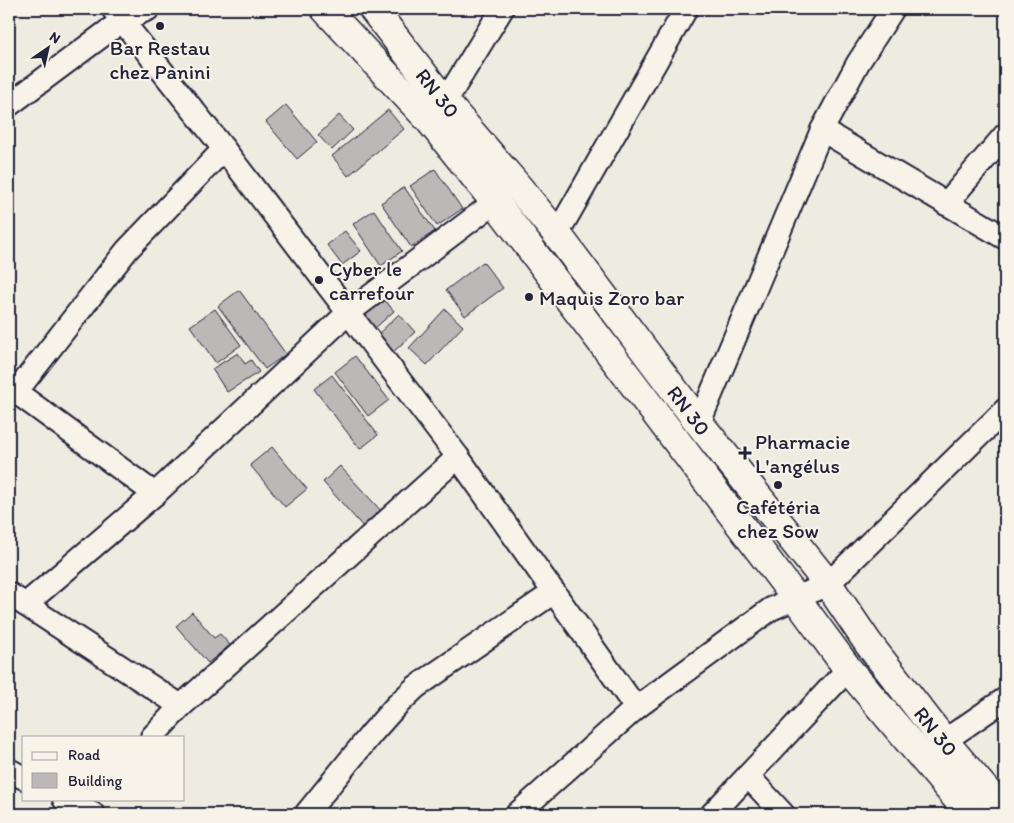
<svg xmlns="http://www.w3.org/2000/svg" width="1014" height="823" font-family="Itim,sans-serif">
  <rect width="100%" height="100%" fill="#eeebe1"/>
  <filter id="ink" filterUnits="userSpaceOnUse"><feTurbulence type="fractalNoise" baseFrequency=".02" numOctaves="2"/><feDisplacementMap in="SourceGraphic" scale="10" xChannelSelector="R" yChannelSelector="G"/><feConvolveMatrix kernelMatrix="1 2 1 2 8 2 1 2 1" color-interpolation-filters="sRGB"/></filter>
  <g filter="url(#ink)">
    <g fill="#bbb8b7" stroke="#22223b">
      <path d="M286,105l31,37 -20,17 -31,-37z"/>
      <path d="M388,110l16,19 -56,47 -16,-20z"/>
      <path d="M339,115l14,15 -21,20 -14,-15z"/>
      <path d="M435,169l27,40 -25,17 -27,-40z"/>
      <path d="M404,187l31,44 -24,16 -30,-44z"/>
      <path d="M374,210l28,41 -21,15 -28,-42z"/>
      <path d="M345,231l16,20 -19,14 -15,-20z"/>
      <path d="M483,262l20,26 -38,28 -19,-26z"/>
      <path d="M239,290l47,64 -21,15 -47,-63z"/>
      <path d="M383,298l11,13 -20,18 -11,-13z"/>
      <path d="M215,309l26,36 -25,18 -26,-37z"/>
      <path d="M445,309l18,17 -36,39 -18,-17z"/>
      <path d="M399,314l16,18 -24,22 -16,-17z"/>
      <path d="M238,353l7,11 6,-4 8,12 -32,20 -15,-23z"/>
      <path d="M355,356l34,44 -21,16 -33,-44z"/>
      <path d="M332,375l46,60 -18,14 -46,-60z"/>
      <path d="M272,447l35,42 -22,18 -35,-42z"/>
      <path d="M340,466l44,48 -18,16 -43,-48z"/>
      <path d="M192,612l22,26 6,-4 10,11 -22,18 -32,-37z"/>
    </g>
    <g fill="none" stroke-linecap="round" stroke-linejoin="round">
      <defs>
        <g id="minor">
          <path d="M113,9l111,140 234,308 178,251"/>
          <path d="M445,102l57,-93"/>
          <path d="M9,105l114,-85 25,-11"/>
          <path d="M822,130l183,108"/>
          <path d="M946,204l59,-69"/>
          <path d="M557,234l129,-225"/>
          <path d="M9,387l146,107"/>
          <path d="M16,392l111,-142 97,-101"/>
          <path d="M699,423l123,-293 36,-67 35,-54"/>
          <path d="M9,594l172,112"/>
          <path d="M26,604l129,-110 193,-181 147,-111"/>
          <path d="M152,737l29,-31 277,-249"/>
          <path d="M944,741l61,-42"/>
          <path d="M9,770l15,8"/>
          <path d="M748,776l35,38"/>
          <path d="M64,799l29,15"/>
          <path d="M306,814l66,-81 24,-27 20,-19 138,-95"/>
          <path d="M517,814l119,-106 135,-99 57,-25 177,-174"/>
          <path d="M712,814l136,-145"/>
        </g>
        <g id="major">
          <path d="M325,9l105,112 65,81 300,395 53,72 122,145"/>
          <path id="s1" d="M373,9l72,93 69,80 43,52 142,189 129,161 40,59 76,98 61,72"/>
        </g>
      </defs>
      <use href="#minor" stroke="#22223b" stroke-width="26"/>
      <use href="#major" stroke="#22223b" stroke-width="31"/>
      <use href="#minor" stroke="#f7f3e8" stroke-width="22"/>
      <use href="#major" stroke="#f7f3e8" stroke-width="28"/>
    </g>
  </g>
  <g fill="#22223b" stroke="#f7f3e8" stroke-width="2">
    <circle cx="160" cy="26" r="5"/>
    <circle cx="319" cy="280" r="5"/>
    <circle cx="529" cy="297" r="5"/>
    <path d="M742.5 445.5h5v5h5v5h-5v5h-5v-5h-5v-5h5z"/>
    <circle cx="778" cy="485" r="5"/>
  </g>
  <g text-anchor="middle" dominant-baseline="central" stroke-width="4" stroke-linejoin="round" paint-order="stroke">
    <g font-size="21" fill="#22223b" stroke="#f7f3e8" text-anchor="start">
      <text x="160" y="47" text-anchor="middle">Bar Restau<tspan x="160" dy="24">chez Panini</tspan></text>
      <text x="329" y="268">Cyber le<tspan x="329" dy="24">carrefour</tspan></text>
      <text x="539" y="297">Maquis Zoro bar</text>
      <text x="755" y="441">Pharmacie<tspan x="755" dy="24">L'angélus</tspan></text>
      <text x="778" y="506" text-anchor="middle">Cafétéria<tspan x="778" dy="24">chez Sow</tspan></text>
    </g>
    <g font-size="21" fill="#22223b" stroke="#f7f3e8">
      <text stroke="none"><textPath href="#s1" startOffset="106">RN 30</textPath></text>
      <text stroke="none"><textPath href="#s1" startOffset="511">RN 30</textPath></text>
      <text stroke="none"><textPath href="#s1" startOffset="916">RN 30</textPath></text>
    </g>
  </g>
  <rect width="1014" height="823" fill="none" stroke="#f7f3e8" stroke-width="30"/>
  <rect x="15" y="15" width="984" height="793" fill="none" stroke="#22223b" stroke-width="2" filter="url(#ink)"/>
  <rect x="22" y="736" width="162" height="65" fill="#f7f3e8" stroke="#a29fa3"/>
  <rect x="32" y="752" width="25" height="8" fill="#f7f3e8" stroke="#a29fa3"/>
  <text x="68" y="760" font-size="15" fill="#22223b">Road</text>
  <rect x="32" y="773" width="25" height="15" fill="#bbb8b7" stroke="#a29fa3"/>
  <text x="68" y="786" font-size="15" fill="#22223b">Building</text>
  <g transform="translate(48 48) rotate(34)" stroke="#f7f3e8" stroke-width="4" paint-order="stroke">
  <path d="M0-4L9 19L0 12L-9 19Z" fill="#22223b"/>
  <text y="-8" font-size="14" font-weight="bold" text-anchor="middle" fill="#22223b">N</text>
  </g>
</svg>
